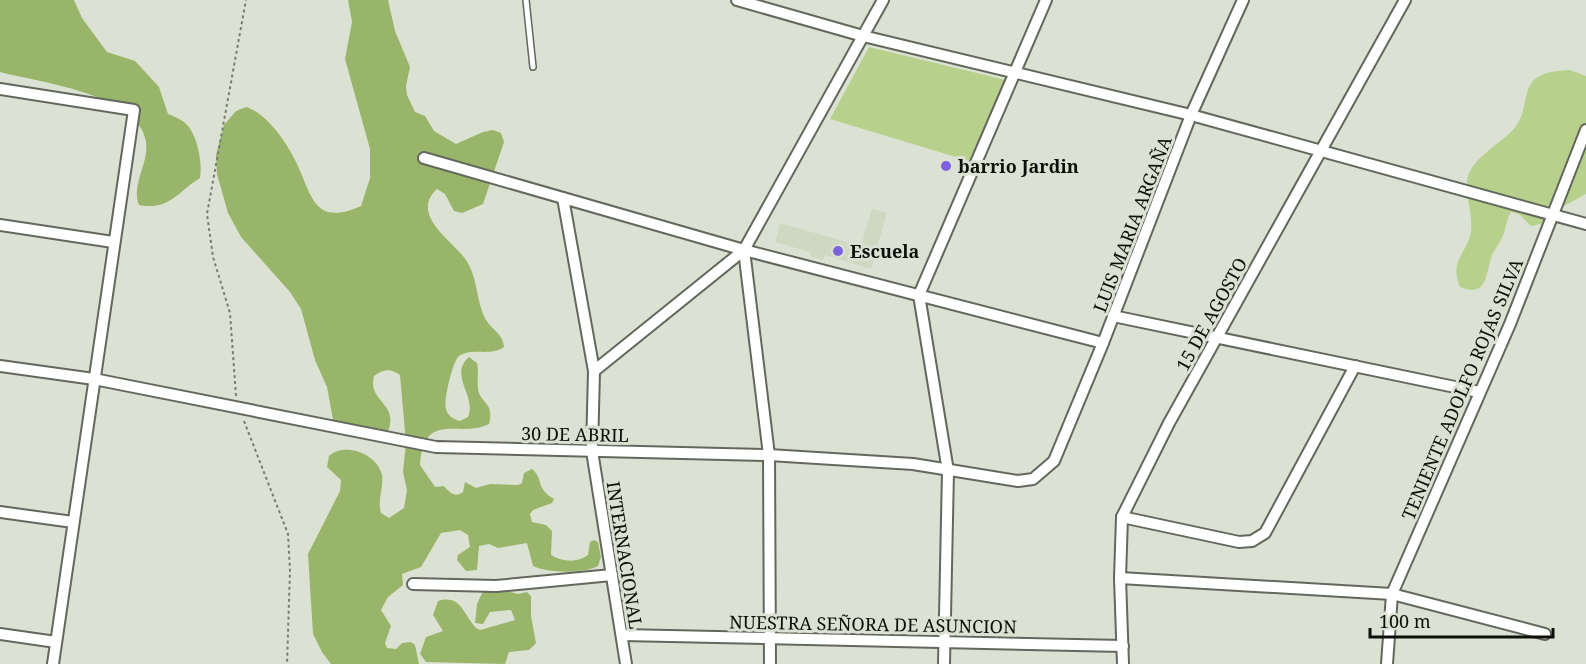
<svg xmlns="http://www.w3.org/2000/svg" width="1586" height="664" font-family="'Noto Serif',serif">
  <rect width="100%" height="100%" fill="#dce2d3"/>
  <path fill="#cfd8c2" d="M872,209l15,4 -16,56 -46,-14 -2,5 -13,-4v-4l-35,-10 5,-19 81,23z"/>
  <g fill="#b7d18d">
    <path d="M869,47l137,33 -37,81 -139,-42z"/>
    <path d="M1570,70l16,6v118l-29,16 -16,14 -10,2 -12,-12 -8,-2c-5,8 -5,18 -9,26 -3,6 -7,11 -10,17 -6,17 -4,44 -32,32 -11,-28 7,-32 11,-56 2,-18 -7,-40 -3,-55 7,-21 35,-33 48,-50 11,-14 7,-36 18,-46 10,-9 24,-9 36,-10z"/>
  </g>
  <g fill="#99b56a">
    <path d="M0,0h74l8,18 25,34 28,9 24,26 9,27c5,2 13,5 17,9 12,9 18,41 15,55 -22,13 -30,33 -61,27 -8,-21 10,-41 7,-63 -6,-48 -108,-60 -146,-70z"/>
    <path d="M348,0h40l7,31 15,36 -4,19 1,9 8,17 10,4 9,15 22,13 27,-12 10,-2 8,3 3,9 -21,62 -21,9 -8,-2 -9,-17 -8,-5c-28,26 16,52 29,71 12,18 10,40 19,58 6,12 18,15 19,29 -14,10 -31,0 -45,9 -6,4 -16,46 -13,53 2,7 7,10 14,12l8,-4c9,-21 -20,-42 1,-60l8,6c2,9 0,16 1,25 1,15 17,14 11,36 -30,15 -65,-15 -69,41l15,22 9,-1c6,7 11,12 19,6l2,-10 11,6 14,-4 28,1 4,-2 2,-10 8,-4c12,10 3,19 22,30l-2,4 -19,7 -3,4 2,8 14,3 6,6 -1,24c12,7 26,8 37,0l2,-13 4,-2 4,2 3,15 -3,9c-14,8 -51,7 -65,0l-6,-23 -29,5 -9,-4 -10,2 -2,24 -11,1 -9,-11 1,-5 12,-8 -2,-12 -8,-5 -19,3 -20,34 -19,7 1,11 -15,12 -7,13 10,16 -6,17 2,5 9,1 6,-6 9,-1 4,3 4,19h-88l-9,-12 -9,-18 -5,-80 32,-63 1,-11 -14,-13 2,-11c15,-14 48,-3 53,19 2,13 -5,25 -1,38l8,5 15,-10 3,-18 -4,-18 3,-29 -6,-68c-10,-7 -16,-6 -26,1 -7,27 27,26 13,58 -21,10 -36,4 -53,-9l-7,-38 -12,-27 -14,-51 -11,-17 -49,-55 -13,-24 -11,-39 -1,-19 8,-30 12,-14 10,-4c20,6 40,34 49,53 17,33 17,68 66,46l9,-28v-29l-25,-90 7,-37z"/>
    <path d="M497,588l21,6 9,-2 4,4v20l5,27 -7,7 -20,2 -4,12 -79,-2 -6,-8 6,-17 17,-6 -10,-16 5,-14c23,-7 25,13 38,27l4,2 35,-10 -4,-10 -21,2 -7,12 -8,-1 2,-19 6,-13z"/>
  </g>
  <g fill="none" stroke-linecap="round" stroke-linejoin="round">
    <defs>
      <path id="lane" d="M526,0l7,67"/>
      <g id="street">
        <path d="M737,0l126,36 328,79 395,109"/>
        <path d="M0,89l134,21 -81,554"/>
        <path d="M424,158l320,92 359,93"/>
        <path d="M563,198l31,173"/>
        <path d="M0,225l113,17"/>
        <path d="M744,250l25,205 1,209"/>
        <path d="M1113,316l366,76"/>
        <path d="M0,366l94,13 342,68 333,8 144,9 105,17 15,-2 21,-18 49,-118 88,-228 52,-115"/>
        <path d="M0,512l73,10"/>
        <path d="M1122,517l117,25 13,-1 13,-8 90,-167"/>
        <path d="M1120,578l272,16 153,40"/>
        <path d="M413,584l83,2 116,-11"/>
        <path d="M0,634l56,8"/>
        <path d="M622,635l501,11"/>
        <path d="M626,664l-34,-213 2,-80 150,-121 139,-250"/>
        <path d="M944,664l4,-193 -29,-176 127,-295"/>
        <path d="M1123,664l-3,-86 2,-61 47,-94 236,-423"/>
        <path d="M1387,664l5,-70 118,-270 76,-194"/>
      </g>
    </defs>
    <use href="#lane" stroke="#62685b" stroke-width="8"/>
    <use href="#street" stroke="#62685b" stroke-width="14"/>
    <g stroke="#787c72" stroke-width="2" stroke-dasharray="3 3" stroke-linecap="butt">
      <path d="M236,396l-6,-83 -17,-56 -6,-43 39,-214"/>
      <path d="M244,421l44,113 2,36 -3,94"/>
    </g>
    <use href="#lane" stroke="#fff" stroke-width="5"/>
    <use href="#street" stroke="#fff" stroke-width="10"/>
  </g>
  <g fill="#7c61dc" stroke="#dce2d3" stroke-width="2">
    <circle cx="946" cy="166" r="6"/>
    <circle cx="838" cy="251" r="6"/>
  </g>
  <g text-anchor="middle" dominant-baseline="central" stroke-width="6" stroke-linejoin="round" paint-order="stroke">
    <g font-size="18" font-weight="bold" fill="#0d0f0a" stroke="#dce2d3" text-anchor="start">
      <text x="958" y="166">barrio Jardin</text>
      <text x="850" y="251">Escuela</text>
    </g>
    <g font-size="18" fill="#0d0f0a" stroke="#dce2d3">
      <text transform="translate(1132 224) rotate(-69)">LUIS MARIA ARGAÑA</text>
      <text transform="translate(1211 314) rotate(-61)">15 DE AGOSTO</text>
      <text transform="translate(1462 389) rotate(-67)">TENIENTE ADOLFO ROJAS SILVA</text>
      <text transform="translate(575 434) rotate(1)">30 DE ABRIL</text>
      <text transform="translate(625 555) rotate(81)">INTERNACIONAL</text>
      <text transform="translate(873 624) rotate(1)">NUESTRA SEÑORA DE ASUNCION</text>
    </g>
  </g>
  <path d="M1370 628v9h183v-9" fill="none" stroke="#0d0f0a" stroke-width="3"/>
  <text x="1379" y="628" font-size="18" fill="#0d0f0a" stroke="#dce2d3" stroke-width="4.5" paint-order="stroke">100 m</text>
</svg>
